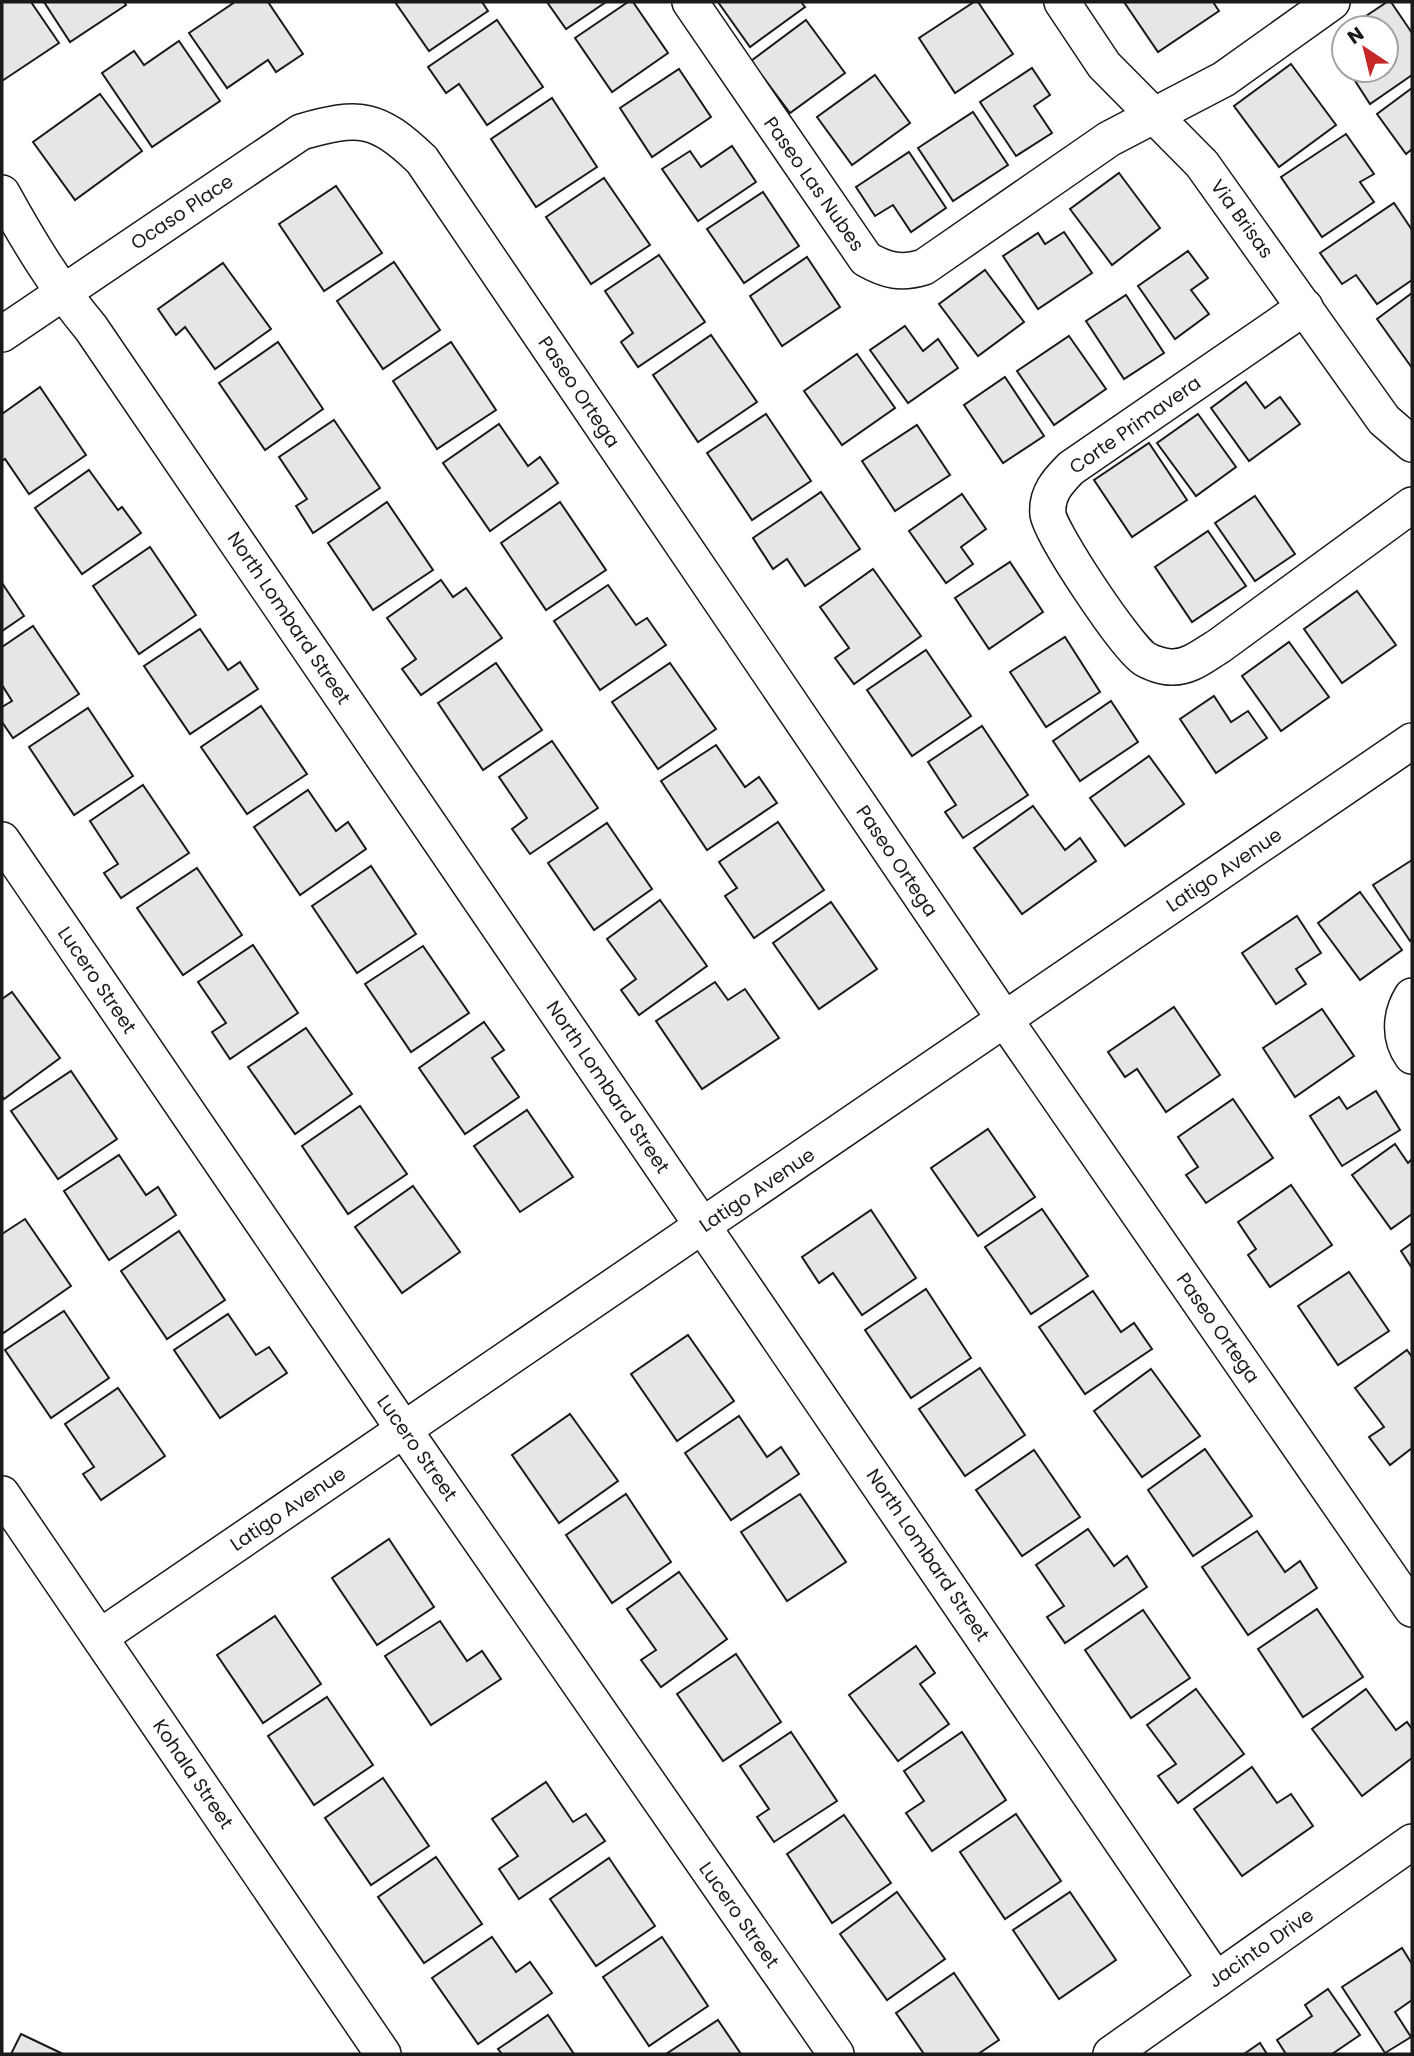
<svg xmlns="http://www.w3.org/2000/svg" width="1414" height="2056" font-family="Poppins,sans-serif">
  <rect width="100%" height="100%" fill="#fff"/>
  <g fill="#e6e6e6" stroke="#1a1a1a" stroke-width="2">
    <path d="M2,2h29l28,41 -57,38z"/>
    <path d="M44,2h80l2,3 -56,37z"/>
    <path d="M235,2h33l35,52 -27,18 -8,-12 -41,28 -38,-55z"/>
    <path d="M395,2h87l6,9 -59,40z"/>
    <path d="M547,2h59l-40,27z"/>
    <path d="M628,2h5l35,51 -56,39 -37,-54z"/>
    <path d="M718,2h83l4,5 -55,40z"/>
    <path d="M974,2h4l35,52 -58,39 -36,-55z"/>
    <path d="M1124,2h89l6,9 -61,41z"/>
    <path d="M1387,2h4l21,31v42l-42,29 -22,-34h38v-42h-38z"/>
    <path d="M497,20l46,67 -56,38 -28,-41 -13,9 -18,-26z"/>
    <path d="M806,20l39,53 -55,40 -39,-52z"/>
    <path d="M179,41l41,60 -68,46 -50,-74 32,-22 10,14z"/>
    <path d="M1291,64l45,61 -57,42 -45,-61z"/>
    <path d="M1032,68l18,27 -16,11 18,27 -36,23 -36,-54z"/>
    <path d="M679,69l32,48 -59,40 -32,-49z"/>
    <path d="M875,75l35,48 -58,42 -35,-48z"/>
    <path d="M1412,88v61l-6,5 -29,-40z"/>
    <path d="M100,94l42,57 -67,49 -42,-58z"/>
    <path d="M552,98l45,69 -61,40 -45,-68z"/>
    <path d="M973,112l35,53 -55,36 -35,-53z"/>
    <path d="M1346,134l28,40 -14,8 14,20 -52,35 -41,-60z"/>
    <path d="M732,146l24,36 -58,39 -36,-52 28,-18 11,16z"/>
    <path d="M909,152l37,56 -35,24 -18,-27 -18,11 -19,-29z"/>
    <path d="M1119,173l41,55 -48,37 -42,-56z"/>
    <path d="M604,178l46,67 -59,39 -45,-67z"/>
    <path d="M336,186l46,67 -58,38 -45,-67z"/>
    <path d="M763,192l36,54 -55,37 -37,-54z"/>
    <path d="M1394,203l18,27v50l-35,24 -21,-29 -14,9 -22,-31z"/>
    <path d="M1064,232l28,41 -54,36 -35,-53 35,-23 7,11z"/>
    <path d="M1188,251l20,27 -17,12 18,24 -34,25 -37,-53z"/>
    <path d="M659,255l46,67 -67,45 -17,-25 12,-9 -28,-42z"/>
    <path d="M807,257l33,50 -58,39 -32,-50z"/>
    <path d="M394,262l46,68 -57,39 -46,-68z"/>
    <path d="M223,263l48,66 -56,40 -30,-42 -9,8 -18,-26z"/>
    <path d="M985,270l39,52 -46,34 -39,-52z"/>
    <path d="M1412,293v75l-35,-49z"/>
    <path d="M1126,295l38,58 -40,26 -38,-58z"/>
    <path d="M905,326l18,25 15,-12 20,29 -50,35 -38,-53z"/>
    <path d="M711,335l46,67 -59,40 -45,-67z"/>
    <path d="M1069,336l37,53 -52,36 -37,-54z"/>
    <path d="M278,342l45,67 -58,41 -46,-67z"/>
    <path d="M451,342l45,68 -59,39 -44,-68z"/>
    <path d="M857,354l38,54 -53,37 -38,-54z"/>
    <path d="M1005,377l39,59 -41,27 -39,-58z"/>
    <path d="M1246,382l19,26 15,-11 20,27 -51,37 -38,-53z"/>
    <path d="M40,387l46,68 -57,39 -24,-35 -3,2v-47z"/>
    <path d="M766,414l45,67 -59,39 -45,-67z"/>
    <path d="M1198,414l38,53 -40,29 -39,-53z"/>
    <path d="M334,420l46,68 -67,45 -17,-27 11,-7 -28,-42z"/>
    <path d="M499,424l29,42 12,-9 18,26 -68,48 -47,-68z"/>
    <path d="M917,425l33,50 -55,36 -33,-50z"/>
    <path d="M1149,443l38,57 -55,37 -38,-57z"/>
    <path d="M89,470l29,40 4,-3 19,26 -59,41 -47,-66z"/>
    <path d="M821,492l39,57 -55,37 -18,-27 -14,10 -20,-31z"/>
    <path d="M962,494l24,35 -25,18 12,17 -27,19 -37,-52z"/>
    <path d="M1255,496l40,58 -40,27 -40,-58z"/>
    <path d="M387,502l46,68 -60,40 -45,-67z"/>
    <path d="M560,502l46,68 -60,40 -45,-67z"/>
    <path d="M1208,531l38,55 -54,36 -37,-55z"/>
    <path d="M150,547l46,68 -57,39 -46,-68z"/>
    <path d="M1010,562l33,50 -54,37 -34,-51z"/>
    <path d="M873,569l48,67 -67,48 -19,-26 14,-10 -29,-41z"/>
    <path d="M441,580l12,17 13,-9 36,50 -81,57 -19,-26 14,-10 -29,-41z"/>
    <path d="M2,583l22,33 -22,15z"/>
    <path d="M608,585l28,40 11,-7 19,27 -66,45 -46,-69z"/>
    <path d="M1357,591l39,54 -54,38 -38,-54z"/>
    <path d="M33,626l46,68 -66,44 -11,-16v-15l10,-6 -10,-16v-38z"/>
    <path d="M200,629l28,41 12,-8 18,27 -68,45 -46,-68z"/>
    <path d="M1065,637l35,55 -54,35 -36,-55z"/>
    <path d="M1289,642l40,55 -48,34 -39,-55z"/>
    <path d="M926,650l45,66 -59,40 -45,-66z"/>
    <path d="M496,663l46,67 -59,40 -45,-67z"/>
    <path d="M670,663l46,66 -58,40 -46,-67z"/>
    <path d="M1214,696l17,26 17,-11 19,27 -51,35 -36,-54z"/>
    <path d="M1111,701l27,41 -58,39 -27,-40z"/>
    <path d="M261,706l46,68 -60,40 -46,-67z"/>
    <path d="M88,708l45,68 -59,39 -45,-68z"/>
    <path d="M982,726l46,69 -65,43 -18,-26 11,-7 -28,-43z"/>
    <path d="M552,741l46,67 -68,46 -18,-25 15,-11 -28,-41z"/>
    <path d="M716,745l29,42 14,-10 18,26 -70,47 -46,-69z"/>
    <path d="M1149,756l35,48 -59,42 -35,-48z"/>
    <path d="M143,785l46,68 -68,45 -17,-25 14,-9 -28,-43z"/>
    <path d="M308,790l28,41 12,-9 18,27 -66,46 -46,-68z"/>
    <path d="M1033,806l32,44 15,-12 16,23 -74,53 -48,-66z"/>
    <path d="M778,822l46,68 -70,48 -29,-42 12,-8 -18,-26z"/>
    <path d="M607,823l45,66 -58,41 -46,-67z"/>
    <path d="M1412,860v79l-2,2 -37,-56z"/>
    <path d="M371,866l45,68 -59,39 -45,-67z"/>
    <path d="M197,868l45,67 -59,40 -46,-67z"/>
    <path d="M1360,892l42,58 -42,30 -42,-57z"/>
    <path d="M660,900l47,66 -68,49 -18,-25 15,-11 -29,-40z"/>
    <path d="M831,902l46,67 -58,40 -46,-66z"/>
    <path d="M1297,916l24,37 -25,16 10,15 -30,20 -34,-51z"/>
    <path d="M253,945l45,68 -68,46 -18,-27 14,-9 -28,-41z"/>
    <path d="M423,946l46,67 -58,39 -46,-68z"/>
    <path d="M715,982l13,18 17,-11 34,49 -77,51 -46,-68z"/>
    <path d="M12,992l48,66 -56,41 -2,-3v-97z"/>
    <path d="M1174,1007l46,68 -54,37 -29,-43 -12,8 -17,-25z"/>
    <path d="M1322,1009l32,47 -59,41 -32,-49z"/>
    <path d="M484,1022l20,28 -12,8 27,39 -54,37 -46,-66z"/>
    <path d="M306,1028l46,66 -57,40 -47,-67z"/>
    <path d="M71,1071l46,68 -59,40 -47,-68z"/>
    <path d="M1376,1091l24,39 -58,36 -32,-50 29,-19 8,12z"/>
    <path d="M1233,1099l40,59 -67,45 -20,-28 12,-8 -20,-30z"/>
    <path d="M360,1106l47,68 -59,40 -46,-68z"/>
    <path d="M527,1110l46,67 -53,35 -46,-66z"/>
    <path d="M988,1129l47,68 -57,39 -47,-68z"/>
    <path d="M1395,1144l13,19 4,-4v55l-21,15 -39,-54z"/>
    <path d="M119,1155l27,40 12,-8 18,28 -67,45 -45,-69z"/>
    <path d="M1291,1185l41,60 -62,42 -22,-32 8,-6 -18,-27z"/>
    <path d="M413,1186l47,66 -58,41 -47,-66z"/>
    <path d="M1042,1209l46,67 -57,38 -46,-67z"/>
    <path d="M871,1210l45,68 -54,37 -29,-42 -14,10 -17,-26z"/>
    <path d="M25,1219l46,67 -69,48v-100z"/>
    <path d="M179,1231l46,69 -58,39 -46,-68z"/>
    <path d="M1412,1243v25l-11,-17z"/>
    <path d="M1349,1272l40,59 -51,34 -40,-59z"/>
    <path d="M926,1289l45,69 -60,40 -46,-68z"/>
    <path d="M1093,1291l28,41 13,-9 18,26 -67,45 -46,-67z"/>
    <path d="M64,1311l45,67 -58,40 -46,-68z"/>
    <path d="M228,1314l28,41 13,-8 18,26 -67,45 -46,-68z"/>
    <path d="M688,1335l46,66 -57,40 -46,-67z"/>
    <path d="M1407,1350l5,7v91l-22,17 -21,-28 15,-10 -29,-39z"/>
    <path d="M980,1368l45,67 -60,41 -46,-67z"/>
    <path d="M1151,1369l49,67 -58,41 -48,-66z"/>
    <path d="M118,1388l47,68 -64,44 -18,-26 11,-7 -29,-43z"/>
    <path d="M570,1414l48,67 -59,42 -47,-68z"/>
    <path d="M739,1416l28,41 14,-10 18,27 -68,46 -46,-67z"/>
    <path d="M1205,1449l47,67 -59,40 -45,-66z"/>
    <path d="M1034,1450l46,67 -58,39 -46,-66z"/>
    <path d="M626,1494l45,68 -59,41 -46,-68z"/>
    <path d="M800,1494l46,68 -59,39 -46,-69z"/>
    <path d="M1088,1529l26,37 13,-10 20,31 -82,56 -18,-26 17,-11 -28,-41z"/>
    <path d="M1257,1531l28,41 15,-11 17,27 -69,47 -46,-68z"/>
    <path d="M389,1539l45,68 -57,38 -45,-67z"/>
    <path d="M679,1572l48,67 -66,48 -20,-27 15,-10 -29,-41z"/>
    <path d="M1317,1609l46,68 -60,40 -45,-68z"/>
    <path d="M1143,1610l47,68 -59,40 -46,-68z"/>
    <path d="M275,1616l46,68 -58,39 -46,-68z"/>
    <path d="M440,1621l27,40 15,-10 19,28 -70,46 -46,-69z"/>
    <path d="M916,1646l19,27 -15,11 29,40 -51,37 -49,-66z"/>
    <path d="M736,1654l45,68 -58,39 -46,-67z"/>
    <path d="M1196,1689l48,65 -66,49 -20,-27 18,-12 -29,-39z"/>
    <path d="M1366,1689l30,41 11,-8 5,7v29l-50,38 -50,-67z"/>
    <path d="M327,1697l46,68 -59,40 -46,-69z"/>
    <path d="M791,1732l46,69 -63,41 -17,-25 12,-8 -29,-43z"/>
    <path d="M962,1732l44,68 -74,51 -26,-38 18,-12 -20,-30z"/>
    <path d="M1252,1767l25,36 14,-9 22,32 -71,50 -48,-67z"/>
    <path d="M383,1778l46,68 -58,39 -46,-67z"/>
    <path d="M546,1782l27,40 13,-8 19,27 -86,58 -20,-30 19,-13 -26,-37z"/>
    <path d="M1016,1814l45,67 -56,38 -45,-67z"/>
    <path d="M844,1815l47,68 -59,40 -45,-69z"/>
    <path d="M436,1857l46,67 -58,39 -46,-66z"/>
    <path d="M609,1858l46,68 -59,40 -46,-67z"/>
    <path d="M897,1892l48,67 -58,41 -47,-66z"/>
    <path d="M1070,1892l46,68 -57,39 -46,-69z"/>
    <path d="M492,1937l24,35 14,-10 22,31 -74,51 -46,-66z"/>
    <path d="M662,1937l46,69 -59,40 -46,-69z"/>
    <path d="M1402,1948l10,16v36l-17,12 16,25 -26,16 -43,-66z"/>
    <path d="M954,1973l45,67 -21,14h-54l-28,-41z"/>
    <path d="M1328,1989l32,46 -28,19h-46l-9,-14 35,-24 -7,-11z"/>
    <path d="M548,2015l26,39h-72l-4,-5z"/>
    <path d="M718,2020l23,34h-75z"/>
    <path d="M21,2034l42,20h-52z"/>
    <path d="M1260,2043l7,11h-23z"/>
  </g>
  <g fill="none" stroke-linecap="round" stroke-linejoin="round">
    <defs>
      <g id="minor">
        <path d="M690,2l176,257c21,12 35,15 58,8l185,-128 115,-60 108,-77"/>
        <path d="M1062,2l42,63 98,99 182,256 28,24"/>
        <path d="M2,193c27,49 53,92 89,135l1125,1652"/>
        <path d="M1305,307l-234,161c-13,13 -25,26 -23,46 2,19 80,136 97,145 6,4 19,8 26,8 18,1 33,-12 48,-21l193,-141"/>
        <path d="M2,334l299,-202c59,-17 76,-15 121,28l583,860 407,589"/>
        <path d="M2,840l402,590 432,624"/>
        <path d="M1412,996c-12,19 -13,42 0,60"/>
        <path d="M2,1494l381,560"/>
        <path d="M100,1637l1312,-896"/>
        <path d="M1111,2054l301,-212"/>
      </g>
    </defs>
    <use href="#minor" stroke="#1a1a1a" stroke-width="38"/>
    <use href="#minor" stroke="#fff" stroke-width="35"/>
  </g>
  <g text-anchor="middle" dominant-baseline="central" stroke-width="5" stroke-linejoin="round" paint-order="stroke">
    <g font-size="19" fill="#1a1a1a" stroke="#fff">
      <text transform="translate(814 184) rotate(55)">Paseo Las Nubes</text>
      <text transform="translate(182 212) rotate(-34)">Ocaso Place</text>
      <text transform="translate(1242 219) rotate(54)">Via Brisas</text>
      <text transform="translate(579 392) rotate(56)">Paseo Ortega</text>
      <text transform="translate(1135 425) rotate(-35)">Corte Primavera</text>
      <text transform="translate(289 618) rotate(56)">North Lombard Street</text>
      <text transform="translate(897 861) rotate(56)">Paseo Ortega</text>
      <text transform="translate(1224 870) rotate(-34)">Latigo Avenue</text>
      <text transform="translate(97 980) rotate(56)">Lucero Street</text>
      <text transform="translate(608 1087) rotate(56)">North Lombard Street</text>
      <text transform="translate(757 1190) rotate(-34)">Latigo Avenue</text>
      <text transform="translate(1218 1328) rotate(55)">Paseo Ortega</text>
      <text transform="translate(417 1448) rotate(55)">Lucero Street</text>
      <text transform="translate(288 1509) rotate(-34)">Latigo Avenue</text>
      <text transform="translate(928 1555) rotate(56)">North Lombard Street</text>
      <text transform="translate(193 1774) rotate(56)">Kohala Street</text>
      <text transform="translate(739 1915) rotate(55)">Lucero Street</text>
      <text transform="translate(1261 1948) rotate(-35)">Jacinto Drive</text>
    </g>
  </g>
  <rect width="1414" height="2056" fill="none" stroke="#1a1a1a" stroke-width="7"/>
  <g transform="translate(1365 49) rotate(325)"><circle r="33" fill="#ffffff" stroke="#a3a3a3" stroke-width="2"/>
  <path d="M0-5L12 26L0 18L-12 26Z" fill="#c62828"/>
  <text y="-10" font-size="19" font-weight="bold" text-anchor="middle" fill="#1a1a1a">N</text>
  </g>
</svg>
